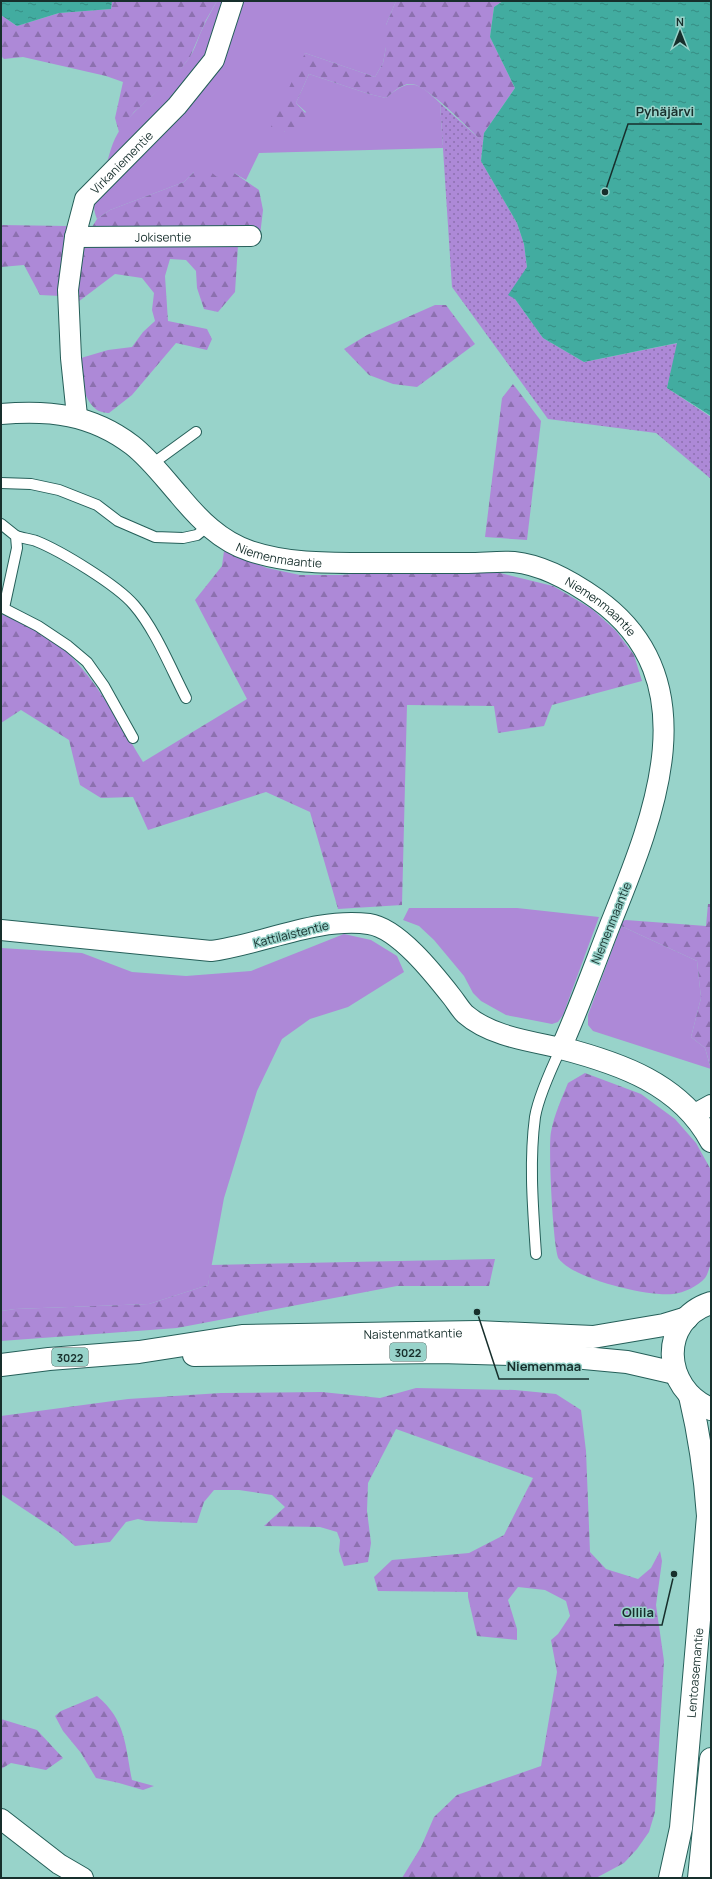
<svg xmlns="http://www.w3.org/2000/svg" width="712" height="1879" font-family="Manrope,sans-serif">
  <defs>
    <pattern id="forest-firs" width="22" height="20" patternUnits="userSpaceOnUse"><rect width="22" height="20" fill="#ad89d7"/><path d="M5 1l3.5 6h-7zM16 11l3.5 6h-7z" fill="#8c70af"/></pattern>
    <pattern id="park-dots" width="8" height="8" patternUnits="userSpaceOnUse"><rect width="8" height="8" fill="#ad89d7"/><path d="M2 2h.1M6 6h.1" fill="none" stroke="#8c70af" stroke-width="1.8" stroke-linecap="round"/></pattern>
    <pattern id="water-ripples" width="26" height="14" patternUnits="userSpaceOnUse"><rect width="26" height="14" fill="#42aca0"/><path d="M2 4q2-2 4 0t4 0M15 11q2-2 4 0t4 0" fill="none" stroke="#368c83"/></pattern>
  </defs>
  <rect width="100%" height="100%" fill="#98d3ca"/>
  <g fill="#ad89d7">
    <path d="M217,1h179l-10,24v22l-3,16 -8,14 -70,-24 -21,79 22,-20 -10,-9 13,-29 60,20 17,4c24,-21 32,-16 54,5l3,45 -184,5 -13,27 -12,-7 -17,4 -23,-5 -10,10 -74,28 -13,9c-7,-16 0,-28 6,-43 5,-14 7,-30 15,-43 18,-30 51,-46 71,-75 5,-7 8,-16 11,-24 5,-12 11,-22 17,-33z"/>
    <path d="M409,908h108l82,9 -36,98 -5,7 -6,2 -46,-9 -25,-14 -8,-8 -9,-17 -30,-36 -15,-14 -16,-6z"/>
    <path d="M621,926l76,35 4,37 -10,39 14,11 6,21 -118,-38 -5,-6v-10z"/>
    <path d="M344,934l27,6 26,16 7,16 -56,35 -38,12 -28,20 -25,52 -33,107 -16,87 -59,19 -134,5 -14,2v-363l81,5 50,19 54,4 65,-5z"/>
  </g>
  <g fill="url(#forest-firs)">
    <path d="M112,1h105l-11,19 -16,37 -15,19 -41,36 -15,20 -4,-14 8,-36 -17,-6 -83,-19 -19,2 -3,-3v-41l16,11 42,-13 52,-4z"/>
    <path d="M396,1h107l-9,6 -4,30 25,51 -31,45 -1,9c-13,-12 -55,-56 -71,-58 -11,-1 -18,8 -26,14l-17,-4 -60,-20 -13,29 14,15 -1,9c-14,9 -23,6 -38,0l34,-74 70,24 8,-14 3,-16v-22z"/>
    <path d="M205,167l12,10 4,-5 13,1 25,17 4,20 -4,34 -21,1 -3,47 -17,20 -14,-3 -7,-21 -1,-17 -10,-11 -16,-1 -5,17 3,45 39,8 5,10 -5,11 -31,-7 -44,52 -23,18c-3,0 -9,-1 -12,-3 -15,-11 -17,-35 -16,-52l27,-8 24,-3 11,-15 12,-11 -3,-11 2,-17 -12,-15 -27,-4 -41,31 5,-57 18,-29 13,-9 74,-28 10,-10z"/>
    <path d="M1,225l66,1 -6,70 -21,-1 -16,-30 -23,2z"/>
    <path d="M435,305h11l29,39 -58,43 -24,-3 -24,-9 -25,-26 23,-14z"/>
    <path d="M513,384l28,37 -14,119 -42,-3 17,-139z"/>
    <path d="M224,551l43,17 33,7h40l38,-3 122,1 53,13 39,23 24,22 18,24 8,26 -90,24 -8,21 -46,7 -4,-27 -87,-1 -5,200 -64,4 -28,-97 -44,-20 -118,38 -15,-33 -32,1 -21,-13 -11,-45 -48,-30 -20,13v-109c9,4 20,6 29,11 54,29 82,86 113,137l104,-63 -52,-99 27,-34z"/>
    <path d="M708,904h3v164l-6,-20 -14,-11 10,-39 -4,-37 -76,-35 1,-5 4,-1 80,6z"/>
    <path d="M585,1073l56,21 34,25 21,24 15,27v94c-2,4 -3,10 -6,14 -7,8 -21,15 -32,16 -25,3 -99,-15 -114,-35 -6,-8 -11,-114 -8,-127 3,-17 11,-34 17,-49z"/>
    <path d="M495,1259l-6,27h-92l-220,42 -176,13v-30l14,-2 134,-5 59,-19 3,-20z"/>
    <path d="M416,1388l99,2 41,4 25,16 5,41 4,101 16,17 32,10 13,-11 9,-17 2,10 -6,44 8,56 -9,151 -6,20 -12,17 -13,14 -28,15h-194l19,-31 13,-30 23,-22 84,-29 16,-94 -6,-32 7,-6 12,-18 -4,-15 -21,-11 -27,-3 -10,13 9,29v11l-40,-4 -9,-39v-5l-90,-1 -4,-14 18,-17 77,-7 35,-18 29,-57 -137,-49 -28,54 -1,28 4,32 -3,19 -24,4 -5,-15 1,-11 -3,-8 -17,-5 -56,-1 21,-19 -13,-12 -33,-5h-25l-10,12 -7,21 -51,-2 -8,-2 -12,3 -16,20 -35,4 -15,-13 -59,-39v-78l127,-17 93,-6 101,-1 58,6z"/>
    <path d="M97,1696c29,24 28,49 35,84l22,6 -11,4 -24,-7 -23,-5 -15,-25 -18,-22 -8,-15 6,-5z"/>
    <path d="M1,1719l36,11 26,28 -17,12 -35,-7 -10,6z"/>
  </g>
  <path fill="url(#park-dots)" d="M440,103l43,39 -2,19 36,62 7,21 3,23 -12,32 28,39 41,24 94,-19 -11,45 44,29v62l-55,-46 -108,-14 -96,-132z"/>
  <g fill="url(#water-ripples)">
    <path d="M1,1h111l-1,8 -52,4 -42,13 -16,-11z"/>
    <path d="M503,1h208v415l-44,-28 10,-45 -93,19 -41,-24 -28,-39 -7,-4 19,-28 -3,-23 -7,-21 -36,-62 3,-28 31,-45 -25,-51 4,-30z"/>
  </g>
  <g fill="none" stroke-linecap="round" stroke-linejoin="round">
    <defs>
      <g id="service">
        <path d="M152,464l44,-32"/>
        <path d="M1,483l30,1 28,6 38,15 21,16 37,16 28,1 14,-3 11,-9"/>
        <path d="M1,524l15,12 1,12 -13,60"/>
        <path d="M16,536c6,2 14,3 20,5 25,10 81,44 98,64 21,24 37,64 52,93"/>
        <path d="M1,607l37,19 30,20 19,16 17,24 29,52"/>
        <path d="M536,1254c-3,-45 -7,-92 -1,-137 3,-18 18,-52 26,-69"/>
      </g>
      <g id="minor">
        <path id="s1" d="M75,237l176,-1"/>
        <path id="s2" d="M1,414c49,-4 90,0 131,31 18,14 32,33 47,50 20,24 41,46 71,56 39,13 79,12 120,12 32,0 65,0 98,0 15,0 31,-2 46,-1 30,3 59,20 83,37 115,82 55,222 13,326 -16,41 -31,83 -49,123 -32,-7 -71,-12 -96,-34 -5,-5 -9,-12 -13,-17 -18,-23 -54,-69 -83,-73 -52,-7 -106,20 -158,27l-210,-21"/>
        <path id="s3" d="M77,416l-6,-58 -3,-68 7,-53 10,-38 92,-93 37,-46 19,-59"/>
        <path d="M693,1115l18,-10"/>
        <path d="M1,1819l58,45 24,14"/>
      </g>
      <path id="tertiary" d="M561,1048c58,15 120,36 150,93"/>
      <g id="secondary">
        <path id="s4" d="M670,1878l11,-50 27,-312c-3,-43 -8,-78 -18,-120"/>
        <path d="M699,1878l12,-119"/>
      </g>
      <g id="primary">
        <path d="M711,1303c-53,17 -49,86 0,106"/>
        <path d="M194,1355l246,-3 112,3 75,7 48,11"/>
        <path id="s5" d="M1,1365l48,-6 90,-7 103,-16 235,-4 116,5 71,-12 23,-7"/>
      </g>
    </defs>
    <use href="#service" stroke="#255f59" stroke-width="12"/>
    <use href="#minor" stroke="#255f59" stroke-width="22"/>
    <use href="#tertiary" stroke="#255f59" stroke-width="24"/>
    <use href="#secondary" stroke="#255f59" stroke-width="24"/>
    <use href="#primary" stroke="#255f59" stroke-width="24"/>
    <use href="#service" stroke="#fff" stroke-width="10"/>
    <use href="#minor" stroke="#fff" stroke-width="20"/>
    <use href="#tertiary" stroke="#fff" stroke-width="22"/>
    <use href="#secondary" stroke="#fff" stroke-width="22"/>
    <use href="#primary" stroke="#fff" stroke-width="22"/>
  </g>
  <g text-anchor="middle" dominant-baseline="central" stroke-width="3" stroke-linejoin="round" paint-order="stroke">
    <g fill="#98d3ca" stroke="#3e605b" stroke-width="1">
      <rect x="390" y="1343" width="36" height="18" rx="3"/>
      <rect x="52" y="1348" width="36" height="18" rx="3"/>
    </g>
    <g font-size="11" font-weight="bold" fill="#172f2c">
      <text x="408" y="1352">3022</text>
      <text x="70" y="1357">3022</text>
    </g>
    <g font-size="12" fill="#172f2c" stroke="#98d3ca">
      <text stroke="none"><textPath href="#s3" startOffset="271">Virkaniementie</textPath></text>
      <text stroke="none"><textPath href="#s1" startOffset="88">Jokisentie</textPath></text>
      <text stroke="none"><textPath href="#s2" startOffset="328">Niemenmaantie</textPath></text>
      <text stroke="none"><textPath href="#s2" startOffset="663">Niemenmaantie</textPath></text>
      <text transform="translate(611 923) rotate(-68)">Niemenmaantie</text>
      <text transform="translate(291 934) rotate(-14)">Kattilaistentie</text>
      <text stroke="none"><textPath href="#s5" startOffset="414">Naistenmatkantie</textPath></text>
      <text stroke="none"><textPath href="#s4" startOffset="207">Lentoasemantie</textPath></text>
    </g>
  </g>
  <path fill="none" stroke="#172f2c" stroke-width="1.5" d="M605 192L628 124H702M477 1312L499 1379H589M674 1574L662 1625H614"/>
  <g fill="#172f2c" stroke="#98d3ca" stroke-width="1.5">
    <circle cx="605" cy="192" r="4"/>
    <circle cx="477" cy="1312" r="4"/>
    <circle cx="674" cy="1574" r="4"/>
  </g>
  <g font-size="13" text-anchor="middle" font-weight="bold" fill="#172f2c" stroke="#98d3ca" stroke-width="3" stroke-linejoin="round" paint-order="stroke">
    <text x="665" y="116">Pyhäjärvi</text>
    <text x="544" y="1371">Niemenmaa</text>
    <text x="638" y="1617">Ollila</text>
  </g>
  <rect width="712" height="1879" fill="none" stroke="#172f2c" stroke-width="4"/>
  <g transform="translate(680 32)" stroke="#98d3ca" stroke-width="3" paint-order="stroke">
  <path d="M0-3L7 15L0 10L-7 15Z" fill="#172f2c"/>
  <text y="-6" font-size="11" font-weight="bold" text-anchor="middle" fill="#172f2c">N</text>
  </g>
</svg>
